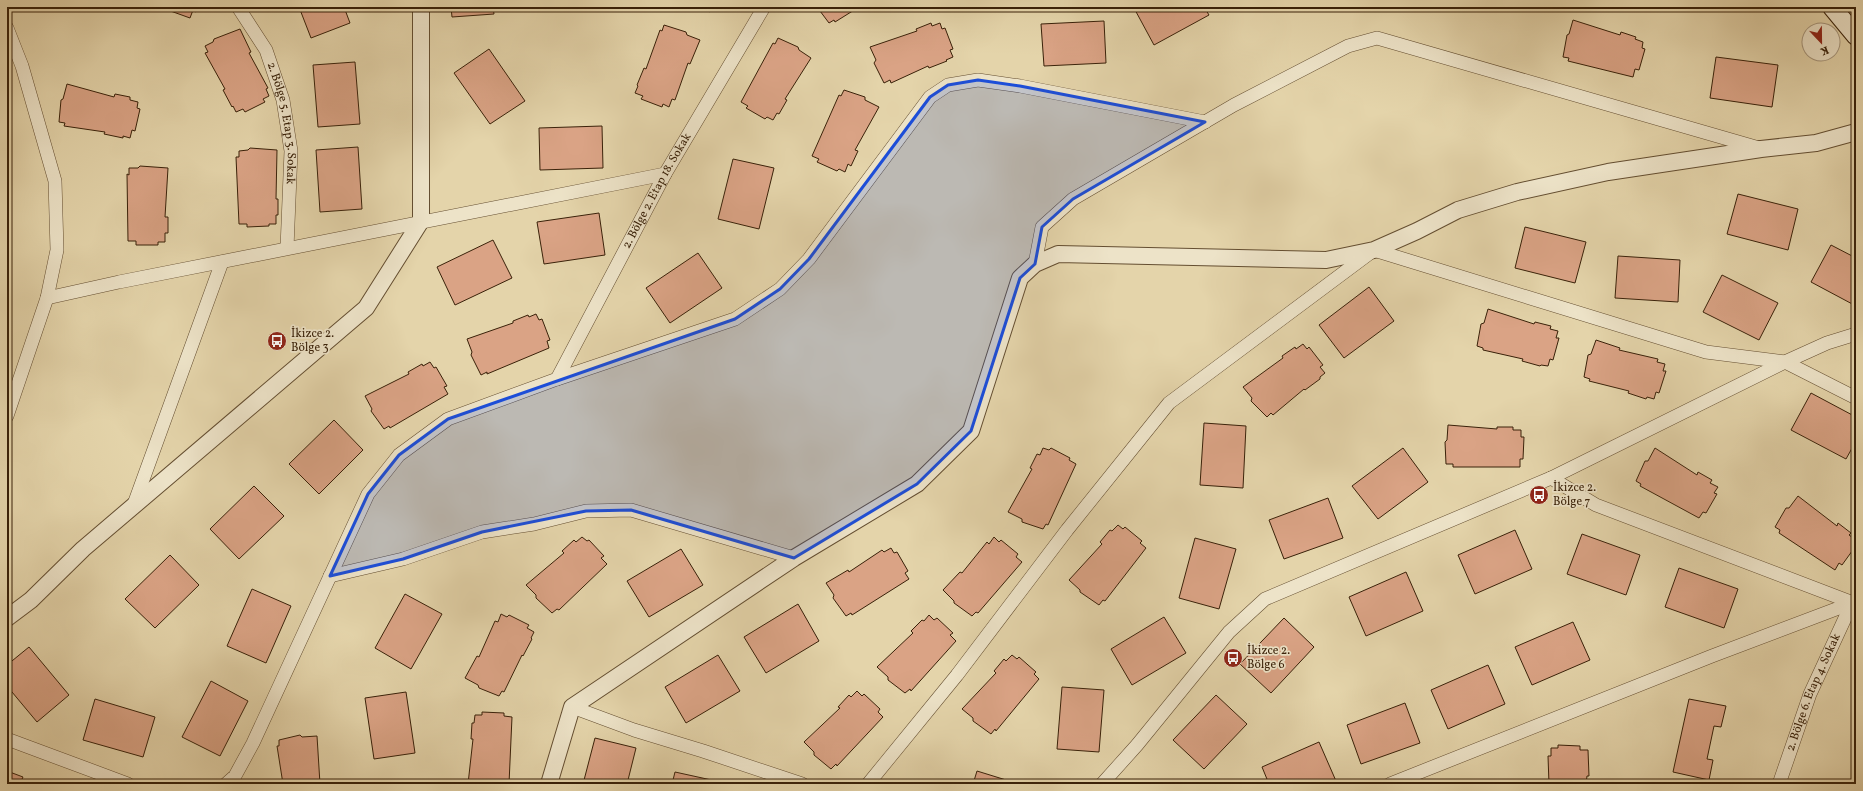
<svg xmlns="http://www.w3.org/2000/svg" width="1863" height="791" font-family="Vollkorn,serif">
  <rect width="100%" height="100%" fill="#e4d4aa"/>
  <filter id="stains"><feTurbulence type="fractalNoise" baseFrequency=".005" numOctaves="4"/><feColorMatrix values="0 0 0 0 .2 0 0 0 0 .09 0 0 0 0 .02 0 0 0 .5 -.17"/></filter>
  <radialGradient id="worn" r=".72"><stop offset=".6" stop-color="#630" stop-opacity="0"/><stop offset="1" stop-color="#630" stop-opacity=".3"/></radialGradient>
  <g fill="#daa385" stroke="#392109">
    <path d="M164,7h34l-2,5 -3,-2 -3,8 -25,-9z"/>
    <path d="M299,7h45l6,16 -39,15z"/>
    <path d="M451,7h42l1,7 -42,3z"/>
    <path d="M699,7h15l-4,5 -5,-4 -2,2z"/>
    <path d="M817,7h42l-24,15 -1,-2 -5,3z"/>
    <path d="M1135,7h69l5,8 -55,30 -20,-37z"/>
    <path d="M1573,20l47,15 1,-3 15,5 -1,2 8,3 -1,6 3,1 -6,21 -4,-1 -2,8 -65,-16 1,-3 -6,-1 4,-22 2,-1z"/>
    <path d="M1104,21l2,42 -62,3 -3,-42z"/>
    <path d="M931,23l1,3 8,-3 2,6 3,-1 8,21 -3,1 3,7 -7,3 1,1 -18,7 -1,-2 -37,17 -1,-3 -6,3 -10,-20 2,-3 -6,-13 47,-16 -1,-2z"/>
    <path d="M664,25l22,7 1,3 13,5 -10,24 -2,-1 -13,37 -3,-1 -3,8 -6,-3 -1,3 -21,-8 2,-3 -8,-3 3,-7 -1,-1 7,-17 2,1 14,-39 2,1z"/>
    <path d="M240,29l11,23 -2,1 19,35 -2,1 3,7 -6,3 2,3 -20,10 -2,-3 -7,3 -3,-6 -1,1 -9,-17 2,-1 -20,-36 3,-1 -3,-6 8,-4 1,-3z"/>
    <path d="M778,38l20,9 1,3 12,8 -26,41 2,1 -8,14 -2,-1 -4,7 -6,-3 -2,2 -19,-11 2,-2 -7,-4 32,-59 2,1z"/>
    <path d="M489,49l36,52 -35,23 -36,-51z"/>
    <path d="M1716,57l62,8 -6,42 -62,-9z"/>
    <path d="M355,62l5,62 -42,3 -5,-62z"/>
    <path d="M67,84l47,13 1,-3 15,3v3l8,2 -1,6 3,1 -5,22 -3,-1 -2,8 -7,-2v2l-19,-4 1,-2 -41,-6 1,-3 -6,-1 2,-22 2,-1z"/>
    <path d="M844,90l21,7v3l14,7 -24,43 3,1 -7,15 -3,-2 -3,8 -6,-3 -2,2 -20,-9 2,-3 -7,-3 27,-61 2,1z"/>
    <path d="M602,126l1,42 -63,2 -1,-42z"/>
    <path d="M358,147l4,62 -42,3 -4,-62z"/>
    <path d="M250,148l27,2 -1,49h2v16h-2v9h-7v2l-22,1v-3h-8l-3,-67h3v-6l9,-1z"/>
    <path d="M733,159l41,9 -15,61 -41,-10z"/>
    <path d="M140,166l28,2 -3,49h3v16h-3v9h-7v3h-22v-4h-8l-1,-67 2,1v-7h9z"/>
    <path d="M1738,194l60,15 -10,41 -61,-16z"/>
    <path d="M599,213l6,42 -61,9 -7,-42z"/>
    <path d="M1525,227l61,15 -11,41 -60,-15z"/>
    <path d="M493,240l19,38 -57,27 -18,-38z"/>
    <path d="M1831,245l25,13v48l-45,-24z"/>
    <path d="M698,253l24,35 -52,35 -24,-35z"/>
    <path d="M1618,256l62,4 -2,42 -63,-4z"/>
    <path d="M1722,275l56,28 -19,37 -56,-28z"/>
    <path d="M1369,287l25,34 -50,37 -25,-33z"/>
    <path d="M1488,309l46,15 1,-2 16,4 -1,3 8,2 -2,7h3l-6,22 -3,-1 -2,7 -7,-1 -1,1 -18,-5 1,-2 -40,-9v-2l-6,-2 4,-22 3,-1z"/>
    <path d="M536,314l3,6 3,-1 8,21 -3,1 2,7 -62,26v-2l-6,3 -10,-20 1,-3 -5,-13 46,-16v-2l15,-6 1,2z"/>
    <path d="M1596,340l24,8 -1,2 39,9 -1,3 8,2 -2,7h3l-7,22 -3,-1 -2,7 -7,-2 -1,2 -18,-6 1,-2 -40,-10 1,-2 -6,-2 4,-22 3,-1z"/>
    <path d="M1303,344l4,5 2,-2 14,18 -3,2 5,6 -5,4v2l-15,11 -1,-1 -31,26 -2,-2 -4,4 -16,-16 1,-3 -9,-11 40,-29 -1,-2 13,-9 1,2z"/>
    <path d="M430,362l4,6 2,-1 11,19 -3,1 4,7 -58,34 -1,-2 -5,3 -13,-18 1,-2 -7,-13 44,-22 -1,-2 14,-8 1,2z"/>
    <path d="M1811,393l45,24v24l-10,18 -55,-29z"/>
    <path d="M334,420l29,30 -44,44 -30,-30z"/>
    <path d="M1204,423l42,3 -3,62 -43,-3z"/>
    <path d="M1448,425l49,4v-2h16v3h8v7h3l-1,22h-3v8h-67v-3h-7l-1,-22 2,-2z"/>
    <path d="M1043,448l6,2 2,-2 19,10 -1,2 7,4 -28,61 -2,-1 -3,5 -21,-7v-3l-14,-7 24,-43 -2,-1 7,-14 3,1z"/>
    <path d="M1403,448l25,34 -50,37 -26,-33z"/>
    <path d="M1655,448l42,27 1,-3 14,8 -2,3 8,4 -4,6 3,1 -11,19 -3,-1 -4,6 -59,-32 1,-2 -5,-3 9,-20h3z"/>
    <path d="M254,486l30,30 -45,43 -29,-30z"/>
    <path d="M1798,496l39,30 1,-3 13,10 -2,2 7,5 -4,5 3,2 -13,18 -3,-2 -4,7 -56,-37 1,-3 -5,-3 11,-19h3z"/>
    <path d="M1328,498l15,40 -59,21 -15,-39z"/>
    <path d="M1118,525l5,4 2,-2 17,14 -2,2 6,5 -41,53 -2,-1 -4,5 -19,-13v-2l-11,-10 33,-36 -2,-2 10,-12 2,1z"/>
    <path d="M1515,530l17,39 -57,25 -17,-39z"/>
    <path d="M1582,534l58,21 -14,40 -59,-21z"/>
    <path d="M582,537l5,4 2,-1 15,16 -3,2 6,6 -48,46 -2,-1 -5,4 -16,-15v-3l-10,-10 38,-32 -2,-2 12,-11 2,2z"/>
    <path d="M994,537l5,5 2,-2 17,14 -2,3 6,5 -44,51 -2,-1 -4,4 -18,-13v-2l-11,-11 17,-18 2,1 25,-31 2,2z"/>
    <path d="M1195,538l41,11 -17,60 -40,-11z"/>
    <path d="M891,548l3,5 3,-1 11,19 -3,2 4,6 -57,36 -1,-2 -5,3 -13,-18 1,-3 -8,-12 22,-13 1,2 33,-22 2,2z"/>
    <path d="M681,549l22,36 -54,32 -22,-36z"/>
    <path d="M170,555l29,30 -44,43 -30,-29z"/>
    <path d="M1679,568l59,21 -14,39 -59,-21z"/>
    <path d="M1406,572l17,39 -57,25 -17,-39z"/>
    <path d="M252,589l39,17 -25,57 -39,-17z"/>
    <path d="M405,594l37,20 -31,55 -36,-21z"/>
    <path d="M798,604l21,37 -53,32 -22,-36z"/>
    <path d="M501,614l6,3 2,-2 20,10 -2,3 7,4 -3,6 1,1 -9,17 -1,-1 -18,37 -2,-1 -3,5 -20,-8 -1,-3 -13,-7 12,-22 2,1 16,-36 3,1z"/>
    <path d="M929,615l5,5 3,-2 16,15 -3,2 6,6 -45,50 -1,-2 -5,4 -17,-13v-3l-11,-10 36,-34 -2,-2 11,-11 2,1z"/>
    <path d="M1164,617l22,36 -54,32 -21,-36z"/>
    <path d="M1284,618l30,29 -43,46 -31,-29z"/>
    <path d="M1573,622l17,38 -58,25 -17,-38z"/>
    <path d="M29,647l40,48 -32,27 -30,-36v-21z"/>
    <path d="M718,655l22,36 -54,32 -21,-36z"/>
    <path d="M1012,655l5,4 2,-2 17,15 -2,2 5,5 -43,52 -1,-2 -4,5 -18,-13v-3l-11,-9 34,-36 -2,-2 10,-12 2,2z"/>
    <path d="M1488,665l17,39 -57,25 -17,-39z"/>
    <path d="M211,681l37,20 -28,55 -38,-19z"/>
    <path d="M1062,687l42,3 -5,62 -42,-3z"/>
    <path d="M857,691l5,5 2,-2 16,15 -2,3 5,5 -46,49 -1,-2 -5,5 -17,-14v-3l-10,-10 36,-34 -2,-1 11,-12 2,2z"/>
    <path d="M406,692l9,61 -41,6 -9,-61z"/>
    <path d="M1216,695l31,29 -43,45 -31,-29z"/>
    <path d="M95,699l60,18 -12,40 -60,-17z"/>
    <path d="M1689,699l37,7 -5,21 -7,-1 -7,33 6,1 -4,20 -36,-8z"/>
    <path d="M1405,703l15,40 -59,21 -14,-39z"/>
    <path d="M482,712l22,1v3l8,1 -3,67h-41l5,-45h-2l1,-16h2l1,-8h7z"/>
    <path d="M300,735l2,2 15,-1 3,48h-37l-6,-38h2v-6z"/>
    <path d="M595,738l41,10 -9,36h-44z"/>
    <path d="M1319,742l17,39 -8,3h-59l-7,-17z"/>
    <path d="M1558,745l22,1v4h8l1,26h-2l-1,8h-37l-1,-28h3v-8h7z"/>
    <path d="M7,771l16,6 -1,2 15,5h-30z"/>
    <path d="M977,771l42,13h-46z"/>
    <path d="M675,772l41,9 -1,3h-43z"/>
  </g>
  <g fill="none" stroke-linecap="round" stroke-linejoin="round">
    <defs>
      <g id="minor">
        <path id="s1" d="M238,7l28,43 17,50 8,51 -4,97"/>
        <path d="M7,28l15,38 33,115 2,69 -10,48 -40,118"/>
        <path d="M1035,264l7,-37 31,-28 161,-94 114,-59 29,-8 382,110"/>
        <path d="M47,298l72,-16 546,-108"/>
        <path id="s2" d="M557,379l108,-205 99,-167"/>
        <path d="M1551,478l45,27 260,99"/>
        <path d="M133,507l89,-245"/>
        <path d="M330,576l73,-17 79,-27 52,-8 52,-13 45,-1 163,48"/>
        <path d="M572,707l62,23 69,21 99,33"/>
        <path d="M7,739l121,45"/>
        <path d="M226,784l9,-8 18,-33 115,-249 31,-39 49,-36 109,-40 178,-60 45,-30 29,-30 121,-162 18,-12 30,-5 42,6 185,36"/>
        <path d="M868,784l89,-109 110,-145 102,-127 205,-153 332,102 79,10 71,36"/>
        <path d="M1102,784l35,-39 92,-113 36,-33 286,-121 234,-116 42,-19 29,-9"/>
        <path d="M1390,784l322,-128 140,-53"/>
        <path id="s3" d="M1779,784l31,-90 42,-91"/>
      </g>
      <g id="tertiary">
        <path d="M7,618l24,-18 52,-51 283,-241 55,-87v-214"/>
        <path d="M549,784l23,-77 222,-149 123,-74 54,-53 49,-153 15,-14 23,-10 268,6 48,-10 43,-19 41,-21 59,-18 91,-20 153,-23 55,-6 40,-11"/>
      </g>
      <path id="secondary" d="M1832,7l24,29"/>
    </defs>
    <use href="#minor" stroke="#644e31" stroke-width="14"/>
    <use href="#tertiary" stroke="#644e31" stroke-width="18"/>
    <use href="#secondary" stroke="#392109" stroke-width="20"/>
    <use href="#minor" stroke="#ede3c8" stroke-width="13"/>
    <use href="#tertiary" stroke="#ede3c8" stroke-width="16"/>
    <use href="#secondary" stroke="#ede3c8" stroke-width="18"/>
  </g>
  <path fill="#1d4ed8" fill-opacity="0.2" stroke="#1d4ed8" stroke-width="3" stroke-linejoin="round" d="M978,80l42,6 185,36 -132,77 -31,28 -7,37 -15,14 -49,153 -54,53 -123,74 -163,-48 -45,1 -104,21 -79,27 -73,17 38,-82 31,-39 49,-36 287,-100 45,-30 29,-30 121,-162 18,-12z"/>
  <defs>
    <symbol id="bus-disc" viewBox="-11 -11 22 22"><circle r="9.5" fill="#8f2418" stroke="#ede3c8"/><path d="M-5-6H5V4H4V6H2V4H-2V6H-4V4H-5ZM-3.5-4V0h7V-4ZM-3.5 1.2v1.5H-2V1.2ZM2 1.2v1.5H3.5V1.2Z" fill="#fff"/></symbol>
  </defs>
  <g fill-rule="evenodd">
    <use href="#bus-disc" x="266" y="330" width="22" height="22"/>
    <use href="#bus-disc" x="1528" y="484" width="22" height="22"/>
    <use href="#bus-disc" x="1222" y="647" width="22" height="22"/>
  </g>
  <g text-anchor="middle" dominant-baseline="central" stroke-width="3.5" stroke-linejoin="round" paint-order="stroke">
    <g font-size="12" fill="#392109" stroke="#ede3c8">
      <text stroke="none"><textPath href="#s1" startOffset="127">2. Bölge 5. Etap 3. Sokak</textPath></text>
      <text stroke="none"><textPath href="#s2" startOffset="213">2. Bölge 2. Etap 18. Sokak</textPath></text>
      <text stroke="none"><textPath href="#s3" startOffset="98">2. Bölge 6. Etap 4. Sokak</textPath></text>
    </g>
    <g font-size="12" fill="#392109" stroke="#ede3c8" text-anchor="start">
      <text x="291" y="334">İkizce 2.<tspan x="291" dy="14">Bölge 3</tspan></text>
      <text x="1553" y="488">İkizce 2.<tspan x="1553" dy="14">Bölge 7</tspan></text>
      <text x="1247" y="651">İkizce 2.<tspan x="1247" dy="14">Bölge 6</tspan></text>
    </g>
  </g>
  <rect width="1863" height="791" fill="none" stroke="#e4d4aa" stroke-width="24"/>
  <rect x="8" y="8" width="1847" height="775" fill="none" stroke="#392109" stroke-width="2"/>
  <rect x="12" y="12" width="1839" height="767" fill="none" stroke="#392109"/>
  <g transform="translate(1821 42) rotate(158)"><circle r="19" fill="#ede3c8" stroke="#a5957c"/>
  <path d="M0-3L7 15L0 10L-7 15Z" fill="#8f2418"/>
  <text y="-6" font-size="11" font-weight="bold" text-anchor="middle" fill="#392109">K</text>
  </g>
  <rect width="100%" height="100%" filter="url(#stains)"/>
  <rect width="100%" height="100%" fill="url(#worn)"/>
</svg>
